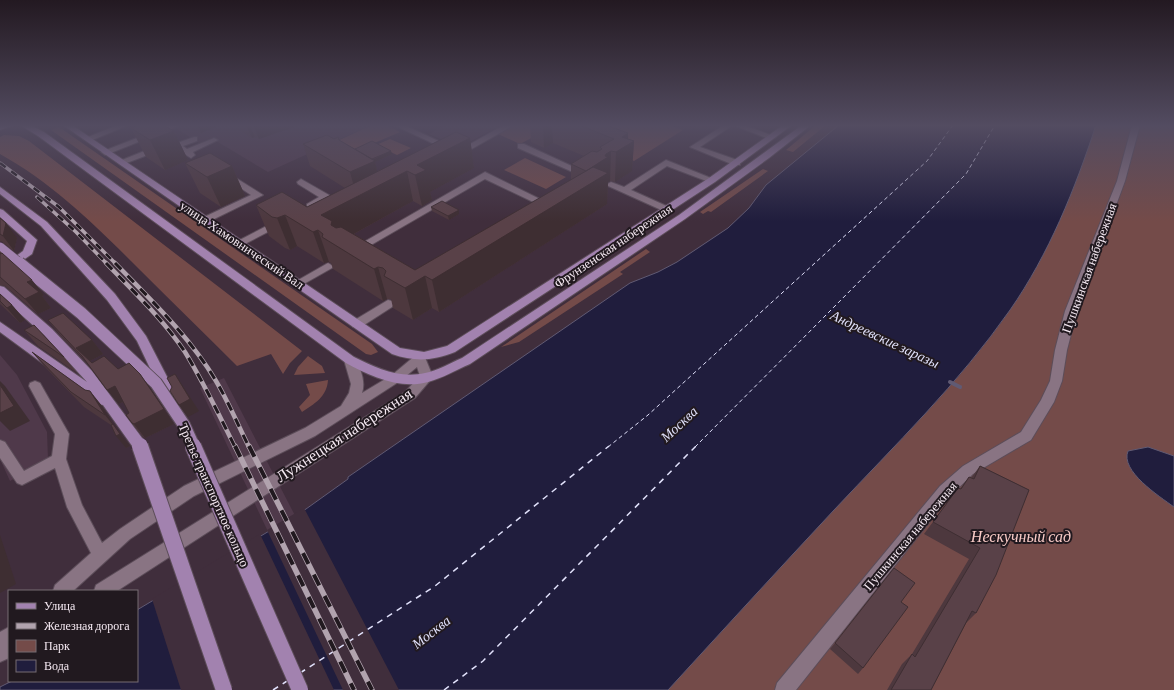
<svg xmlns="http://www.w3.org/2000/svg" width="1174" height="690" font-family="'Crimson Pro',serif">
  <rect width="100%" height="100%" fill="#402e3c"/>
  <g fill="#4f394a">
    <path d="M185,125h186l-103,47 -57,-34 -12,5 -23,-15z"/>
    <path d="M446,125h55l-41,22 -31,-13z"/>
    <path d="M0,355l17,20 30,57 1,28 -38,21 -10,-22z"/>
    <path d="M224,378l161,312h-42l-143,-302z"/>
  </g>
  <g fill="#744b49">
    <path d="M372,125h14l14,7 -49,21 -18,-10z"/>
    <path d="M515,125h35l4,1 -34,18 -22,-10z"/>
    <path d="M569,125h100l14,5 -49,31 -74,-31z"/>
    <path d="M816,125h10l-33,27 -7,-2z"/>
    <path d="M1096,125h78v565h-506c55,-60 110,-120 166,-180 61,-65 125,-127 176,-200 39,-56 65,-121 86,-185z"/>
    <path d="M59,127l313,217 6,8 -7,3 -5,-1 -315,-224z"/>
    <path d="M4,135l15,1 10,5 273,210 -12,12 -7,11 -12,-20 -34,12c-32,-32 -65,-64 -97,-96 -43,-43 -86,-86 -140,-116v-17z"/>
    <path d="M390,139l21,9 -14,7 -21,-10z"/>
    <path d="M525,158l41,19 -20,12 -42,-19z"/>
    <path d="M763,169l5,2 -57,41 -3,-1 -5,3 -3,-2z"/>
    <path d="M646,249l4,3 -30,20 3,2 -104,68 -18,5z"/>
    <path d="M308,356l14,10 3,7 -31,2 4,-8z"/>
    <path d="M328,380c-1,17 -14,24 -26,32l-3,-5 11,-12 -4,-11z"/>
  </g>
  <g fill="#201d3d" stroke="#605a73">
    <path d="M839,125h257c-21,64 -47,129 -86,185 -51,73 -115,135 -176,200 -56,60 -111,120 -166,180h-668v-3l12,-6h125v-71l169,-101 42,-30v-2l282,-194 28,-11 19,-10 51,-34 21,-20 17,-23z"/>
    <path d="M1148,447l26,9v51c-15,-11 -54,-36 -46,-56z"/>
  </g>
  <g fill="#402e3c">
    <path d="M304,508l95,182h-56l-76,-160z"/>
    <path d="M260,534l74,156h-153l-29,-91z"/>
  </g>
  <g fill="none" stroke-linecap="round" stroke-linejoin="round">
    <path stroke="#605a73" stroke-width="4" d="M950,382l10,5"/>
    <g stroke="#e1e1fb" stroke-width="1" stroke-dasharray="4 3" stroke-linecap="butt">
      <path d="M608,447l40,-32 279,-254 26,-36"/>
      <path d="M695,447l271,-273 29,-49"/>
    </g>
    <g stroke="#e1e1fb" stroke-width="1.5" stroke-dasharray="6 5.5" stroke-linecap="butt">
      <path d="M300,673l135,-87 174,-140"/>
      <path d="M273,690l14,-9"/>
      <path d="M444,690l39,-29 213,-215"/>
    </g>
    <defs>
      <g id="minor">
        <path d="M118,125l8,1 -36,15 -7,-2z"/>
        <path d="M170,125h11l-73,29 -3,1 -4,-3z"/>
        <path d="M394,125h10l52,24 -4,3 -3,-1z"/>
        <path d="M504,125h10l-53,30 -3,1 -4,-3z"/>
        <path d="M724,125h9l-33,22 40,14v4h-6l-44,-18z"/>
        <path d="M733,125h11l32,12 -7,2z"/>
        <path d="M1132,125h8l-15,56 -48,130 -10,39 -5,31 -8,21 -23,38 -58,34 -23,22 -154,194h-21l2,-7 163,-197 23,-20 58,-34 20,-32 9,-19 5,-31 10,-39 52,-130z"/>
        <path d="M194,137h3v4l-14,5 4,3 27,-11 4,2 -25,12 2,3 -4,3 -20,-12 -47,18 -3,1 -4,-3 52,-21 8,2z"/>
        <path d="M518,144h6l65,30 -1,2h-6l-64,-28z"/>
        <path d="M666,160l50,20 -4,3 -3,-1 -42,-16 -36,24 40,18v4l-3,1 -62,-28 5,-3 13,5z"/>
        <path d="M485,172l71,35 -5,3 -3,-1 -63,-30 -126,73h-8l-1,-2z"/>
        <path d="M236,178l27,17 -55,27h-6l-2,-2 2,-2 49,-23 -18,-12v-4z"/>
        <path d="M301,179l28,16 2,2 -18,11h-6v-4l12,-7 -21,-13 -1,-2z"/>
        <path d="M280,219l3,1 2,2 -2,2 -40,21h-8l-1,-2z"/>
        <path d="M328,263l5,3 -1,2 -30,17h-8l-1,-2z"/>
        <path d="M388,300l4,1 2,3 -2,3 -31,20h-8l-2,-3 2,-3z"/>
        <path d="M420,354l4,1 9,22 -18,21 -298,193h-23l2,-6 309,-193 15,-16 -3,-9 -17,14 -85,55 -121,60 -64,43 -57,52h-20l2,-6 36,-32 -24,-46 -12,-39 -33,17 -5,-2 -17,-25v-18l5,2 19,29 28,-15 3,-22 -26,-48 1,-3 5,-2 5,2 29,51 -3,25 16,46 20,38 18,-14 64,-43 121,-58 36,-22 8,-13 2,-9 -7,-24 2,-3h8c6,10 12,24 8,36l30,-18 24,-20z"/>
        <path d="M9,627v31l-9,4v-30z"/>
      </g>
      <g id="major">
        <path d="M0,125h14l-14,5z"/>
        <path d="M20,125h10l14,7 310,225c22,11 46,22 71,16 12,-2 25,-10 37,-15l217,-143 123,-90h9l-42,33 -84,61 -215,145c-14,6 -27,14 -42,18 -28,8 -58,-6 -82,-19l-308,-227z"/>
        <path d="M63,125h9l328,223 24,4 23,-6 262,-168 74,-53h9l-77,57 -260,170c-23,9 -40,10 -63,2z"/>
        <path d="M0,187l47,35 68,72 31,42 33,64 -2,4 -5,1 -5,-1 -30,-63 -30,-41 -66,-74 -41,-32z"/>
        <path d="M0,209l3,1 34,30 -5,14 -32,22v-8l23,-17 4,-10 -27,-24z"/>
        <path d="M0,286l4,1 48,42 40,42 53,71 2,4 -2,4 -5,2 -5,-2 -32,-45 -5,-1 -98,-72v-10l87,60 -43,-47 -44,-39z"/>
      </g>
    </defs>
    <use href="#minor" stroke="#5c4d59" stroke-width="2"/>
    <use href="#major" stroke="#5c4d59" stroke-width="2"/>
    <use href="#minor" fill="#897483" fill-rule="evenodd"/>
    <use href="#major" fill="#a282af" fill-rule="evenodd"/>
    <defs>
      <g id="rail-far2">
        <path d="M0,163l59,44 57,57"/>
        <path d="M37,197l39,35 31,32"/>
      </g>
      <g id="rail-far1">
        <path d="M106,263c27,28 57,56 79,89 19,31 34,63 50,95"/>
        <path d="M115,263c36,37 75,74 101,118 13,22 22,44 33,66"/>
      </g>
      <g id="rail">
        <path d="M235,446l119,244"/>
        <path d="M249,446l123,244"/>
      </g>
    </defs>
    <use href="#rail-far2" stroke="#b1a3ae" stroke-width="3.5"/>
    <use href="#rail-far1" stroke="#b1a3ae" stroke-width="4.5"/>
    <use href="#rail" stroke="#b1a3ae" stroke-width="5.5"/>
    <use href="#rail-far2" stroke="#21191f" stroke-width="2.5" stroke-dasharray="7" stroke-linecap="butt"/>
    <use href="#rail-far1" stroke="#21191f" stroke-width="3" stroke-dasharray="9" stroke-linecap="butt"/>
    <use href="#rail" stroke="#21191f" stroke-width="4" stroke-dasharray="12" stroke-linecap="butt"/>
    <defs>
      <path id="major-bridge-far2" d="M0,247l21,17"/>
      <path id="major-bridge-far1" d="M19,263l62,50 75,70 28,42 10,22"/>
      <g id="major-bridge">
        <path d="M140,446l84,244"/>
        <path d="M193,446l107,244"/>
      </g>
    </defs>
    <use href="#major-bridge-far2" stroke="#5c4d59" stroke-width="10" stroke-linecap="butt"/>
    <use href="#major-bridge-far1" stroke="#5c4d59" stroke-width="14" stroke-linecap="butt"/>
    <use href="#major-bridge" stroke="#5c4d59" stroke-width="18" stroke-linecap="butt"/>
    <use href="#major-bridge-far2" stroke="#a282af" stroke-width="9"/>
    <use href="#major-bridge-far1" stroke="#a282af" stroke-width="12"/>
    <use href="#major-bridge" stroke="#a282af" stroke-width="16"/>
  </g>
  <g fill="#4d383e">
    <path d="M188,125h33l-20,8z"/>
    <path d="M231,125h69l-41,14 -4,-2 -3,1z"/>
    <path d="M530,125h76l22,14 6,2 -2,30 -17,11 -5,-1 -2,1 -1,22 -168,108 -7,-4 -19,12 -20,-12 -2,-9h-4l-4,2 -50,-32 -2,-6 -2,-1 -5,1 -27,-17 -7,4 -5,-2 -16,-12 -13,-31 51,2 38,-19 -35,-22 -7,-22 31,-5 5,1 16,9 37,5 -17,8 2,9 93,-33 4,30 -44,24 2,8 -10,6 -9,-5 -59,33 61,36 156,-90v-16l13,-8 -31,-13 -9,5 -13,-6z"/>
    <path d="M692,125h16l-6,4z"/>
    <path d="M131,128l43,3 14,29 -23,10 -19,-13z"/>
    <path d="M185,163l47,3 13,30 -24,11 -21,-14z"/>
    <path d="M431,207l28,3v4l-10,6 -17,-9z"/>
    <path d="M0,218l17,20 -3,13 -13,-10 -1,1z"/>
    <path d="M0,251l44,44 -2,1 9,12 -13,6 -33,-28 -5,-1z"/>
    <path d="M0,294l12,11 13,15 -5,3 -20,-19z"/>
    <path d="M48,320l44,20 11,14 -13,7 2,2 26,6 32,19 24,36 -29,14 -2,-1 -11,-14 -3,-10 -6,-11 -4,2 -29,-38 -30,-31z"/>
    <path d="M24,330l40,27 13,16 -39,-27z"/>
    <path d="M32,352l53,38 5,1 12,15 13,21 15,19 -4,2 -15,-23 -27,-18 -39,-40z"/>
    <path d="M980,466l49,24 -53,123 -10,10 -35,67h-44l15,-26 10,-10 57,-95 -45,-25 34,-46 2,1 9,-12 2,1z"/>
    <path d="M901,602l-38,66 -5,6 -28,-25 5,-6z"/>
  </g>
  <g fill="#3e2e32">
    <path d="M105,125h13l-11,3z"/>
    <path d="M198,125h23l-20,8z"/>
    <path d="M246,125h4l5,12 -3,1z"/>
    <path d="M253,125h47l-41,14z"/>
    <path d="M543,125h9l1,18 -9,5z"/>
    <path d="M703,125h5l-6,4z"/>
    <path d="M174,131l14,29 -23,10 -15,-30z"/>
    <path d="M628,133v12l6,-4 -2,30 -17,11 1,-30 6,-15z"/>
    <path d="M470,138l4,30 -44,24 2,8 -10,6 -7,-31 2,-10z"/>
    <path d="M391,151l1,3 -17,8 5,21 -24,11 -6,-22 20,-11z"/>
    <path d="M611,151l-1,30 -2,1 -1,22 -168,108 -7,-32 154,-109 19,-15 1,-2z"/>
    <path d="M232,166l13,30 -24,11 -14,-30z"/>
    <path d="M407,171l6,30 -74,41 -18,-27z"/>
    <path d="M459,210v4l-10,6 -1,-4z"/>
    <path d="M285,215l12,31 -7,4 -13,-32z"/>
    <path d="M6,223l11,15 -3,13 -11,-15z"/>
    <path d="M318,230l11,32 -5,1 -11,-31z"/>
    <path d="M378,267l9,32 -4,2 -9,-32z"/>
    <path d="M425,276l7,32 -19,12 -8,-32z"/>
    <path d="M32,280l12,15 -2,1 9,12 -13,6 -13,-15 2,-17z"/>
    <path d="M12,305l13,15 -5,3 -13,-15z"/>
    <path d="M92,340l11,14 -15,8 -12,-14z"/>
    <path d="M140,374l10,14 24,36 -29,14 -11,-14z"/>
    <path d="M175,374l24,37 -11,6 -9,-12z"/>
    <path d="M0,381l5,5 25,35 -20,10 -10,-10z"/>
    <path d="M115,386l11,14 -7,4 -12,-14z"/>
    <path d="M90,391l12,15 13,21 15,19 -4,2 -10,-12v-7l-11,-14z"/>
    <path d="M0,535l16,49 -16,9z"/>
  </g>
  <g fill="#594148" stroke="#3e2e32">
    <path d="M140,125h23l11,6 -24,9 -19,-12z"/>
    <path d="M579,125h27l22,8 -6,4 12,4 -18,11 -5,-1 -5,3 -1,2 3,1 -22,14 7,-4 15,6 -176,107 -7,-4 -20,12 -21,-12 2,-5 -3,-3 -5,-1 -4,2 -52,-32 1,-3 -5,-4 -5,2 -28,-17 -8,3 -5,-1 -16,-12 26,-13 25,15 149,-75 14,6 -53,27 9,5 -11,5 -8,-4 -86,44 11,6 -1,4 5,3 5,-1 74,43 171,-99 -15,-7 21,-13 5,1 5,-3 -2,-2 14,-8z"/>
    <path d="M327,135l7,4 4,-2 1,3 36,21 -25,11 -47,-28z"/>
    <path d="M372,141l19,10 -19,8 -17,-10z"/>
    <path d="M210,153l22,13 -25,11 -22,-14z"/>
    <path d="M442,201l17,9 -11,6 -17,-9z"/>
    <path d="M0,218l6,5 -3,13 -3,-2z"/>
    <path d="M2,253l30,27 -5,2 12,10 -14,7 -25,-22v-23z"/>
    <path d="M0,294l12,11 -5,3 -7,-7z"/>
    <path d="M63,313l29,27 -16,8 16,15 12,-7 14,13 11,-6 11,11 24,35 -30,15 -2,-1 -6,-8 3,-2 -14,-27 -8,4 -25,-34 -34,-36z"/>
    <path d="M34,325l30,32 -40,-27z"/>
    <path d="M32,352l53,38 5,1 15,24 -34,-23z"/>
    <path d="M175,374l15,25 -11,6 -9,-14 2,-4 -5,-9z"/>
    <path d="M0,385l14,21 -14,7z"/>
    <path d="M113,424l7,10 -4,2 -5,-11z"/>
    <path d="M980,466l49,24 -33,85 -20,38 -4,-2 -41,79h-40l21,-36 3,3 65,-109 -47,-26 25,-34 3,1 8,-12 5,2z"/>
    <path d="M894,568l21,15 -14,19 7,5 -45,61 -28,-25z"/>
  </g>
  <linearGradient id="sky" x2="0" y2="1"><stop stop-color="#231921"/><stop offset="0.57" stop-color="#534c61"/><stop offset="1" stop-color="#534c61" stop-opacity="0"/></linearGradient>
  <rect width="1174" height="221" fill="url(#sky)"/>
  <g text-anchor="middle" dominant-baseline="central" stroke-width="4" stroke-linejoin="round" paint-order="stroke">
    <g font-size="13" fill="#f5e9f2" stroke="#21191f">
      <text transform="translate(242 245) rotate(34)">улица Хамовнический Вал</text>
      <text transform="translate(613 246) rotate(-34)">Фрунзенская набережная</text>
      <text transform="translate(1089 268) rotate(-70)">Пушкинская набережная</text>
      <text transform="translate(214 495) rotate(66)">Третье транспортное кольцо</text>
      <text transform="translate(910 536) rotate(-50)">Пушкинская набережная</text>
    </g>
    <g font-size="14" font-style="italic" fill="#e1e1fb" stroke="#21191f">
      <text transform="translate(885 339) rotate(25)">Андреевские заразы</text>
      <text transform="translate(679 424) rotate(-43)">Москва</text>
      <text transform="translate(431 632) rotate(-38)">Москва</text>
    </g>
    <g font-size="16" fill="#f5e9f2" stroke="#21191f">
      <text transform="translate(344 435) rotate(-33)">Лужнецкая набережная</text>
    </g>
    <g font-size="16" font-style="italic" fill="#f8cac6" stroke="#21191f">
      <text x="1021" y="536">Нескучный сад</text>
    </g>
  </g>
  <rect x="8" y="590" width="130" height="92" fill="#21191f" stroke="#766c73"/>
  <rect x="16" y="603" width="20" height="6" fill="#a282af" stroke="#766c73"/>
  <text x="44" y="610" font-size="12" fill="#f5e9f2">Улица</text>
  <rect x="16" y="623" width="20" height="6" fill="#b1a3ae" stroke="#766c73"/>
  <text x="44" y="630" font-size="12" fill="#f5e9f2">Железная дорога</text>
  <rect x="16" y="640" width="20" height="12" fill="#744b49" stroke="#766c73"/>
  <text x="44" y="650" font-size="12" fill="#f5e9f2">Парк</text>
  <rect x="16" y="660" width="20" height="12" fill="#201d3d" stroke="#766c73"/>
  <text x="44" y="670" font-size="12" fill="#f5e9f2">Вода</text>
</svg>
